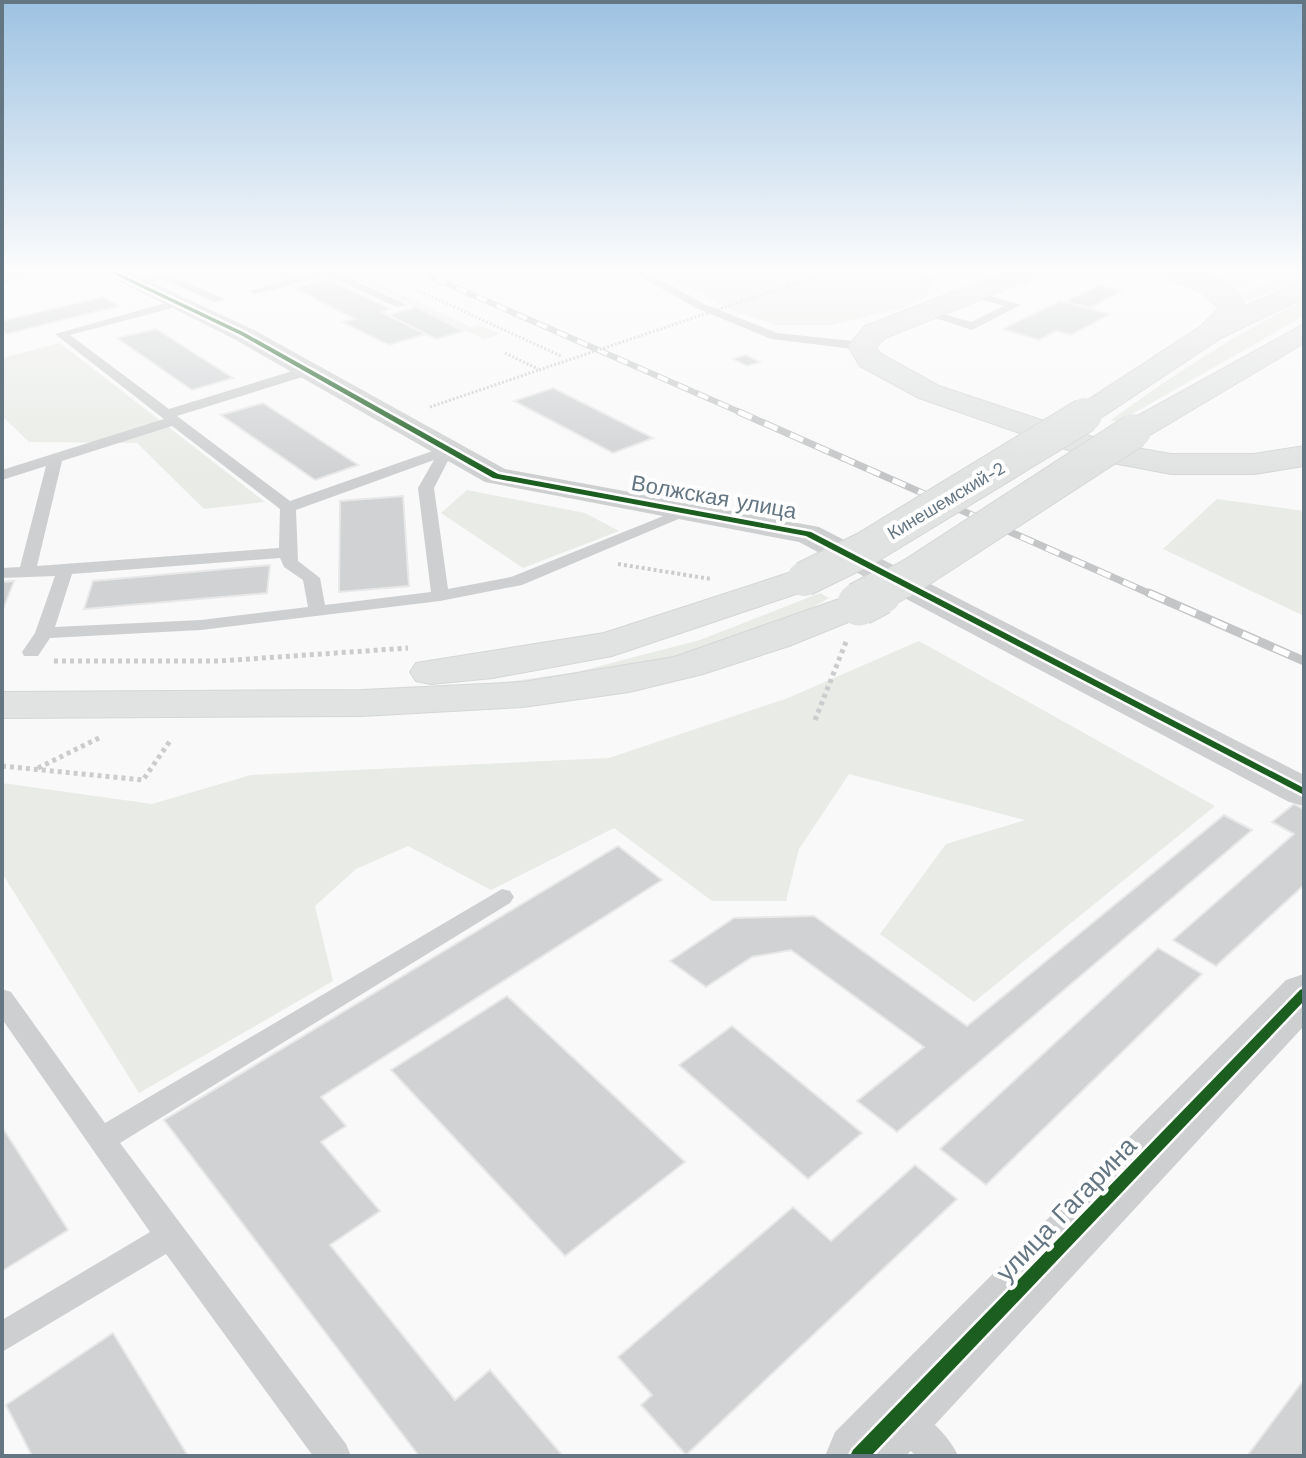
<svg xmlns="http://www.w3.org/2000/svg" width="1306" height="1458" font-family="'Work Sans',sans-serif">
  <rect width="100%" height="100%" fill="#f9f9f9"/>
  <g fill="#e8ebe6">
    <path d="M336,270h13l122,57 8,-2 21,9 -16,5z"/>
    <path d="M653,270h289l-17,28 -23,10 -71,17h-55l-40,-13z"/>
    <path d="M1184,270h108l-61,20z"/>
    <path d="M1304,270v8l-59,24 -8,-8z"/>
    <path d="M1304,300v16l-186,106 -7,-2c62,-45 124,-86 193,-120z"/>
    <path d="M60,343l205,159 -61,7 -67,-66 -108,-1 -27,-26v-58z"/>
    <path d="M467,490l118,23 34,18 -96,37 -82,-55z"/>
    <path d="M1217,499l87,12v105l-141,-67z"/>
    <path d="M820,593l9,5c-115,68 -251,82 -381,92l129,-18 123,-32z"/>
    <path d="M919,641l296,165 -241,196 -94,-68 66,-90 79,-24 -176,-46 -50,75 -13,52h-74l-98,-73 -123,62 -83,-44 -52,23 -41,37 18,75 -194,112 -137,-220v-90l150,21 99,-29 358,-17 179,-60z"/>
  </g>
  <g fill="#d0d2d3" stroke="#e8e8e8" stroke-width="2">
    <path d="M263,270h41l9,5 -28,6z"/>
    <path d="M328,279l63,30 -10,3 45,22 -37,11 -47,-23 13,-3 -61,-31z"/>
    <path d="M1100,285l23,6 -34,17 -24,-6z"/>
    <path d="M103,297l16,9 -112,28 -5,-4v-9z"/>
    <path d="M1060,301l50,13 -39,21 -15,-4 -17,9 -36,-11z"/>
    <path d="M416,307l48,24 -28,8 -48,-24z"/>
    <path d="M156,329l77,49 -41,12 -75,-52z"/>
    <path d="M746,355l14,7 -13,4 -14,-7z"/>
    <path d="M553,388l100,50 -40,15 -99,-52z"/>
    <path d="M263,403l95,62 -43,15 -94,-65z"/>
    <path d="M403,496l6,90 -70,6 1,-91z"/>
    <path d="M270,565l-3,28 -183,16 9,-28z"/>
    <path d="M14,581l-12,31v-30z"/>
    <path d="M1294,804l10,5v76l-88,81 -43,-26 121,-106 -22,-12z"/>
    <path d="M1224,815l28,15 -355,302 -40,-31 67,-54 -133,-97 -39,7 -46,30 -36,-26 64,-43 80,-2 153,110z"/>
    <path d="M618,846l44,34 -341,217 25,29 -25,16 59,69 -50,34 125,155 35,-30 73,86h-144l-255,-336z"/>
    <path d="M1158,948l44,26 -216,211 -46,-36z"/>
    <path d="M507,996l178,166 -120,94 -174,-186z"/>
    <path d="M732,1026l130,107 -54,46 -129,-114z"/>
    <path d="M2,1127l66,103 -66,41z"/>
    <path d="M915,1165l42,34 -271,256 -45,-50 11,-10 -34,-38 175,-150 38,34z"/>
    <path d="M113,1333l75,123h-156l-26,-51z"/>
    <path d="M1303,1381l1,75h-57z"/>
  </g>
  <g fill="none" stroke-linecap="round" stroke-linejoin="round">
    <defs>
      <path id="secondary" d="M2,270h31l-3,5 -28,8z"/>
      <g id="primary">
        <path d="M1011,270h33l-3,5 -156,63 -9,9 5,7 58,32 175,58 57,10h83l50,-8v20l-50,8h-83l-74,-14 -178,-62 -59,-32 -12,-20 17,-20z"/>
        <path d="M1154,270c31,-1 76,3 91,36l59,-26v18l-83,40 -125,83h-22l-4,-6 4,-6 127,-83 18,-18 -18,-16 -44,-17z"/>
        <path d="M1304,324v19l-159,95h-22l-5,-7 5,-7z"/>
        <path d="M804,568l13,3 6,8 -6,8 -205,69 -119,22 -62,6 -15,-3 -6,-9 6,-9 188,-30z"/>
        <path d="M859,592l14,4 5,8 -5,8 -84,34 -86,28 -74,18 -106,15 -161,9 -360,2v-26l360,-2 161,-8 151,-25z"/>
      </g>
    </defs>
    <use href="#secondary" stroke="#d5d6d7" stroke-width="2"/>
    <use href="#primary" stroke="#d5d6d7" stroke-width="2"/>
    <g stroke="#cbcccd" stroke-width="3" stroke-dasharray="2 2" stroke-linecap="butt">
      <path d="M896,270l37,10"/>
      <path d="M788,286l52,-16"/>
      <path d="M417,290l144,66"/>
      <path d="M505,353l33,16"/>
      <path d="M430,407l109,-37"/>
    </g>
    <path stroke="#cbcccd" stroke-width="4" stroke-dasharray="3 3" stroke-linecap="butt" d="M618,564l93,15"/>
    <g stroke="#cbcccd" stroke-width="5" stroke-dasharray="4 4" stroke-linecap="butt">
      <path d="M54,661h166l188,-13"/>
      <path d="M815,720l31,-78"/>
      <path d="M2,766l141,14 27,-39"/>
      <path d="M38,768l63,-31"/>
    </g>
    <g fill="#cecfd0" fill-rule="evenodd">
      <path d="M324,270h8l75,35 -10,2 -70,-31 -72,18 -6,-3z"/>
      <path d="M629,270h14l61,34 73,29 85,9 6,4 -6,4 -91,-11 -75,-31z"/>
      <path d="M164,272l58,26 2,2 -10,2 -51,-23 -29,8 -6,-3z"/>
      <path d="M973,291l48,14 -49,25 -52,-17 6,-4 45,13 33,-16 -35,-10v-4z"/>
      <path d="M176,300l6,4 -2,2 -110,29 99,74 133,-41h10v6l-135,42 113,85 151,-53h10l2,3 -19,37 14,101 63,-12 170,-68h12l2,3 -173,73 -82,16 -239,29 -151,8 -12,18h-14l-2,-4 13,-19 20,-57 -53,2v-10l18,-1 26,-101 -44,14v-10l162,-51 -109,-85zM172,426l108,83 -1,39 -242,18 25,-105zM434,460l-16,28 13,104 -106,13 -5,-27 -22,-17 -2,-51zM280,558l4,9 19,13 5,27 -107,13 -146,7 17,-53z"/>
      <path d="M502,889l8,2 4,6 -4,6 -390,240 226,301 5,12h-38l-147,-202 -164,98v-32l148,-88 -148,-213v-30l9,3 94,131z"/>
      <path d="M904,1404c21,9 45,31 54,52h-42l-24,-23 -5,-12 5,-12z"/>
    </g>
    <g fill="#cecfd0" fill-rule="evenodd">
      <path d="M97,270h28l127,59 253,140 314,58 485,248v31l-15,-4 -490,-260 -314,-60 -251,-143z"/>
      <path d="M1304,974v52l-398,430h-81l10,-24 451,-452z"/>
    </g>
    <use href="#secondary" fill="#e1e2e2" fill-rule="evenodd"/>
    <use href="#primary" fill="#e1e2e2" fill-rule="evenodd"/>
    <defs>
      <path id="rail-far2" d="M416,270l328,144"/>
      <path id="rail-far1" d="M739,412l414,183"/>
      <path id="rail" d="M1149,593l155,68"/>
    </defs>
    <use href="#rail-far2" stroke="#c3c5c6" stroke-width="6"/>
    <use href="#rail-far1" stroke="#c3c5c6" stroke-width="7"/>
    <use href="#rail" stroke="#c3c5c6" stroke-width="9"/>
    <use href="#rail-far2" stroke="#fff" stroke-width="4" stroke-dasharray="11" stroke-linecap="butt"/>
    <use href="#rail-far1" stroke="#fff" stroke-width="5" stroke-dasharray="14" stroke-linecap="butt"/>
    <use href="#rail" stroke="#fff" stroke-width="6" stroke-dasharray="17" stroke-linecap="butt"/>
    <defs>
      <g id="primary-bridge-far1">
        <path d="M804,579l61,-30 220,-134"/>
        <path d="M876,595l38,-21 220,-143"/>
      </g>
      <path id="primary-bridge" d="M859,604l21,-11"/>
    </defs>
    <use href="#primary-bridge-far1" stroke="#d5d6d7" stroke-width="36" stroke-linecap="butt"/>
    <use href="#primary-bridge" stroke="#d5d6d7" stroke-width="45" stroke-linecap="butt"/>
    <path stroke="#cbcccd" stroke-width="3" stroke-dasharray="2 2" stroke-linecap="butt" d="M539,370l249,-84"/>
    <use href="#primary-bridge-far1" stroke="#e1e2e2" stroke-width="34"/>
    <use href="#primary-bridge" stroke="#e1e2e2" stroke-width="43"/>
    <defs>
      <g id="cycleway">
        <path d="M105,270h7l133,63 253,141 313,58 493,256v7l-498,-259 -313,-58 -252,-143z"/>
        <path d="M1304,988v13l-433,455h-21l3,-6 447,-460z"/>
      </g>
    </defs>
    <use href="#cycleway" stroke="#fff" stroke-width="5"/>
    <use href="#cycleway" fill="#1b5e20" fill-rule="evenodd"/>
  </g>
  <linearGradient id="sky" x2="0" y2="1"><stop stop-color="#9dc2e2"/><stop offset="0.57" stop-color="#fcfcfc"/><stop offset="1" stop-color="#fcfcfc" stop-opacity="0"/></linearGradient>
  <rect width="1306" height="474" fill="url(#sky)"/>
  <g text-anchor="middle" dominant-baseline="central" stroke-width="8" stroke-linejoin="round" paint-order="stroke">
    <g font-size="18" fill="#657683" stroke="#fff">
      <text transform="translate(946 500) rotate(-31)">Кинешемский-2</text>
    </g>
    <g font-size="22" fill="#657683" stroke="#fff">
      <text transform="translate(714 497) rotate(10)">Волжская улица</text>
    </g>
    <g font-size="26" fill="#657683" stroke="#fff">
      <text transform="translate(1066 1209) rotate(-46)">улица Гагарина</text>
    </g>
  </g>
  <rect width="1306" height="1458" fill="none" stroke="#657683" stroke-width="8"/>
</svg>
